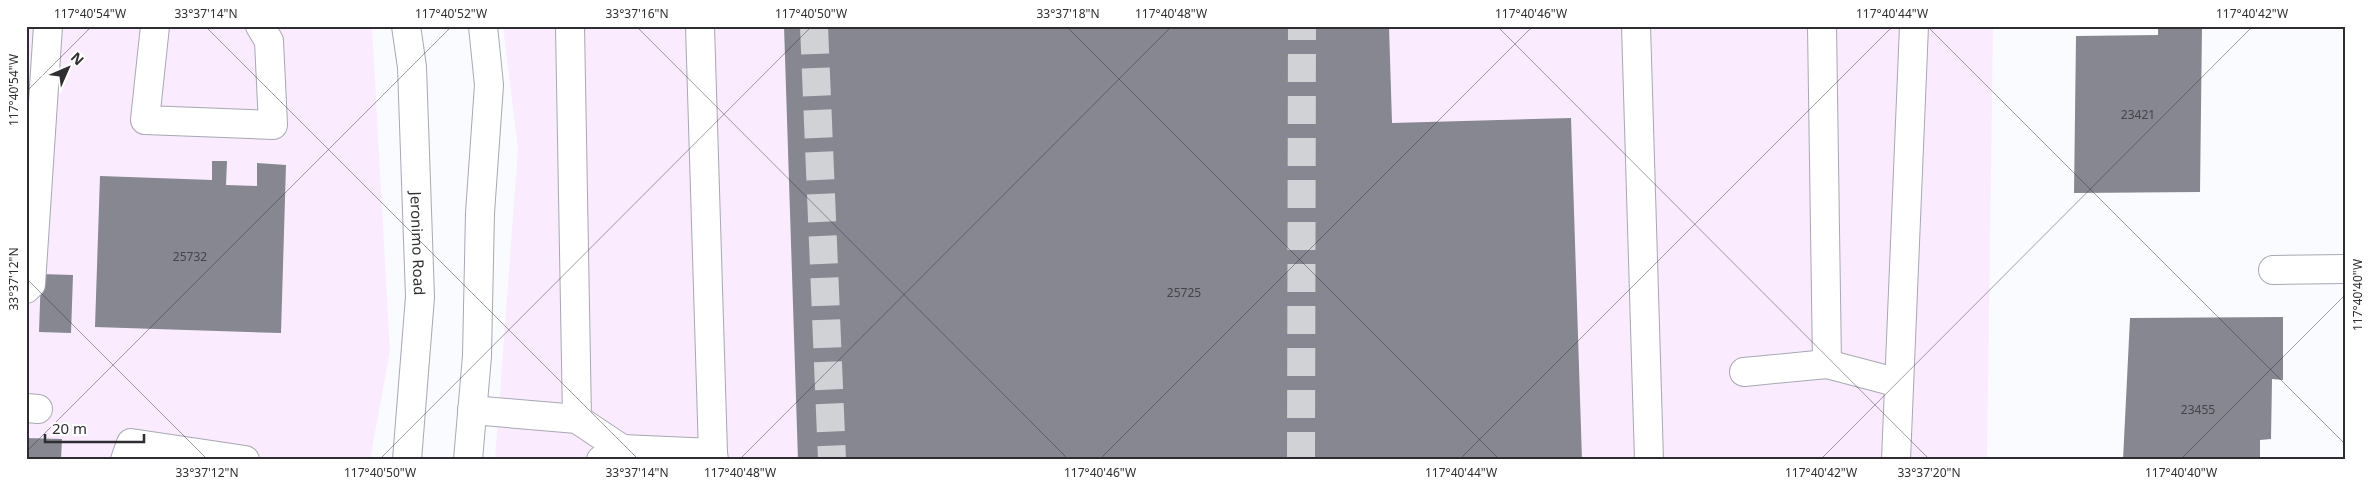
<svg xmlns="http://www.w3.org/2000/svg" width="2372" height="486" font-family="'Noto Sans',sans-serif">
  <rect width="100%" height="100%" fill="#fafbff"/>
  <g fill="#faebfe">
    <path d="M26,26h346l18,325 -20,109h-344z"/>
    <path d="M503,26h1490l-6,434h-1492l23,-311z"/>
  </g>
  <g fill="#868790">
    <path d="M784,26h605l3,97 179,-5 11,342h-784z"/>
    <path d="M2158,26h44l-2,166 -126,1 2,-157 82,-1z"/>
    <path d="M212,161h15l-1,24 31,1v-23l29,2 -5,168 -186,-6 5,-151 112,4z"/>
    <path d="M41,274l32,1 -2,58 -32,-1z"/>
    <path d="M2283,317v63l-11,-1 -1,60 -11,1v20h-137l7,-142z"/>
    <path d="M26,438l36,1 -1,21h-35z"/>
  </g>
  <g fill="none" stroke-linecap="round" stroke-linejoin="round">
    <g stroke="#d1d2d6" stroke-width="28" stroke-dasharray="28 14" stroke-linecap="butt">
      <path d="M814,26l18,434"/>
      <path d="M1301,460l1,-434"/>
    </g>
    <defs>
      <g id="minor">
        <path d="M155,26l-10,94 128,5 -4,-84 -9,-15"/>
        <path d="M570,26l7,393"/>
        <path d="M700,26l13,427"/>
        <path d="M1636,26l13,434"/>
        <path d="M1822,26l5,338 72,19"/>
        <path d="M2273,270l73,-1"/>
        <path d="M26,289l5,-5 17,-258"/>
        <path d="M1744,372l83,-8"/>
        <path d="M26,408l12,1"/>
        <path d="M472,410l105,9 45,30"/>
        <path d="M125,460l6,-17 114,17"/>
        <path d="M601,460l21,-11 91,4 1,7"/>
        <path d="M1896,460l18,-434"/>
      </g>
      <g id="major">
        <path id="s1" d="M406,26l6,41 8,230 -13,163"/>
        <path d="M468,460l9,-104 3,-143 9,-128 -6,-59"/>
      </g>
    </defs>
    <use href="#minor" stroke="#a7a8b2" stroke-width="30"/>
    <use href="#major" stroke="#a7a8b2" stroke-width="30"/>
    <use href="#minor" stroke="#fff" stroke-width="28"/>
    <use href="#major" stroke="#fff" stroke-width="28"/>
  </g>
  <path fill="none" stroke="#2e2e32" stroke-width="1" stroke-opacity="0.45" d="M205,26l434,434M636,26l433,434M1066,26l434,434M1497,26l433,434M1927,26l419,419M26,92l66,-66M26,278l182,182M26,452l426,-426M379,460l433,-434M739,460l433,-434M1099,460l434,-434M1459,460l434,-434M1820,460l433,-434M2180,460l166,-166"/>
  <g text-anchor="middle" dominant-baseline="central" stroke-width="5" stroke-linejoin="round" paint-order="stroke">
    <g font-size="12" fill="#44444a">
      <text x="2138" y="114">23421</text>
      <text x="190" y="256">25732</text>
      <text x="1184" y="292">25725</text>
      <text x="2198" y="409">23455</text>
    </g>
    <g font-size="15" fill="#2e2e32" stroke="#fff">
      <text stroke="none"><textPath href="#s1" startOffset="218">Jeronimo Road</textPath></text>
    </g>
  </g>
  <rect width="2372" height="486" fill="none" stroke="#ffffff" stroke-width="55"/>
  <g transform="translate(68 68) rotate(45)" stroke="#ffffff" stroke-width="4" paint-order="stroke">
  <path d="M0-4L9 19L0 12L-9 19Z" fill="#2e2e32"/>
  <text y="-8" font-size="14" font-weight="bold" text-anchor="middle" fill="#2e2e32">N</text>
  </g>
  <path d="M45 434v8h99v-8" fill="none" stroke="#2e2e32" stroke-width="2.5"/>
  <text x="52" y="434" font-size="15" fill="#2e2e32" stroke="#ffffff" stroke-width="4" paint-order="stroke">20 m</text>
  <rect x="28" y="28" width="2316" height="430" fill="none" stroke="#2e2e32" stroke-width="2"/>
  <g font-size="12" text-anchor="middle" fill="#2e2e32">
    <text x="90" y="18">117°40'54"W</text>
    <text x="206" y="18">33°37'14"N</text>
    <text x="451" y="18">117°40'52"W</text>
    <text x="637" y="18">33°37'16"N</text>
    <text x="811" y="18">117°40'50"W</text>
    <text x="1068" y="18">33°37'18"N</text>
    <text x="1171" y="18">117°40'48"W</text>
    <text x="1531" y="18">117°40'46"W</text>
    <text x="1892" y="18">117°40'44"W</text>
    <text x="2252" y="18">117°40'42"W</text>
    <text transform="translate(14 90) rotate(-90)" y="4">117°40'54"W</text>
    <text transform="translate(14 279) rotate(-90)" y="4">33°37'12"N</text>
    <text transform="translate(2358 295) rotate(-90)" y="4">117°40'40"W</text>
    <text x="207" y="477">33°37'12"N</text>
    <text x="380" y="477">117°40'50"W</text>
    <text x="637" y="477">33°37'14"N</text>
    <text x="740" y="477">117°40'48"W</text>
    <text x="1100" y="477">117°40'46"W</text>
    <text x="1461" y="477">117°40'44"W</text>
    <text x="1821" y="477">117°40'42"W</text>
    <text x="1929" y="477">33°37'20"N</text>
    <text x="2181" y="477">117°40'40"W</text>
  </g>
</svg>
